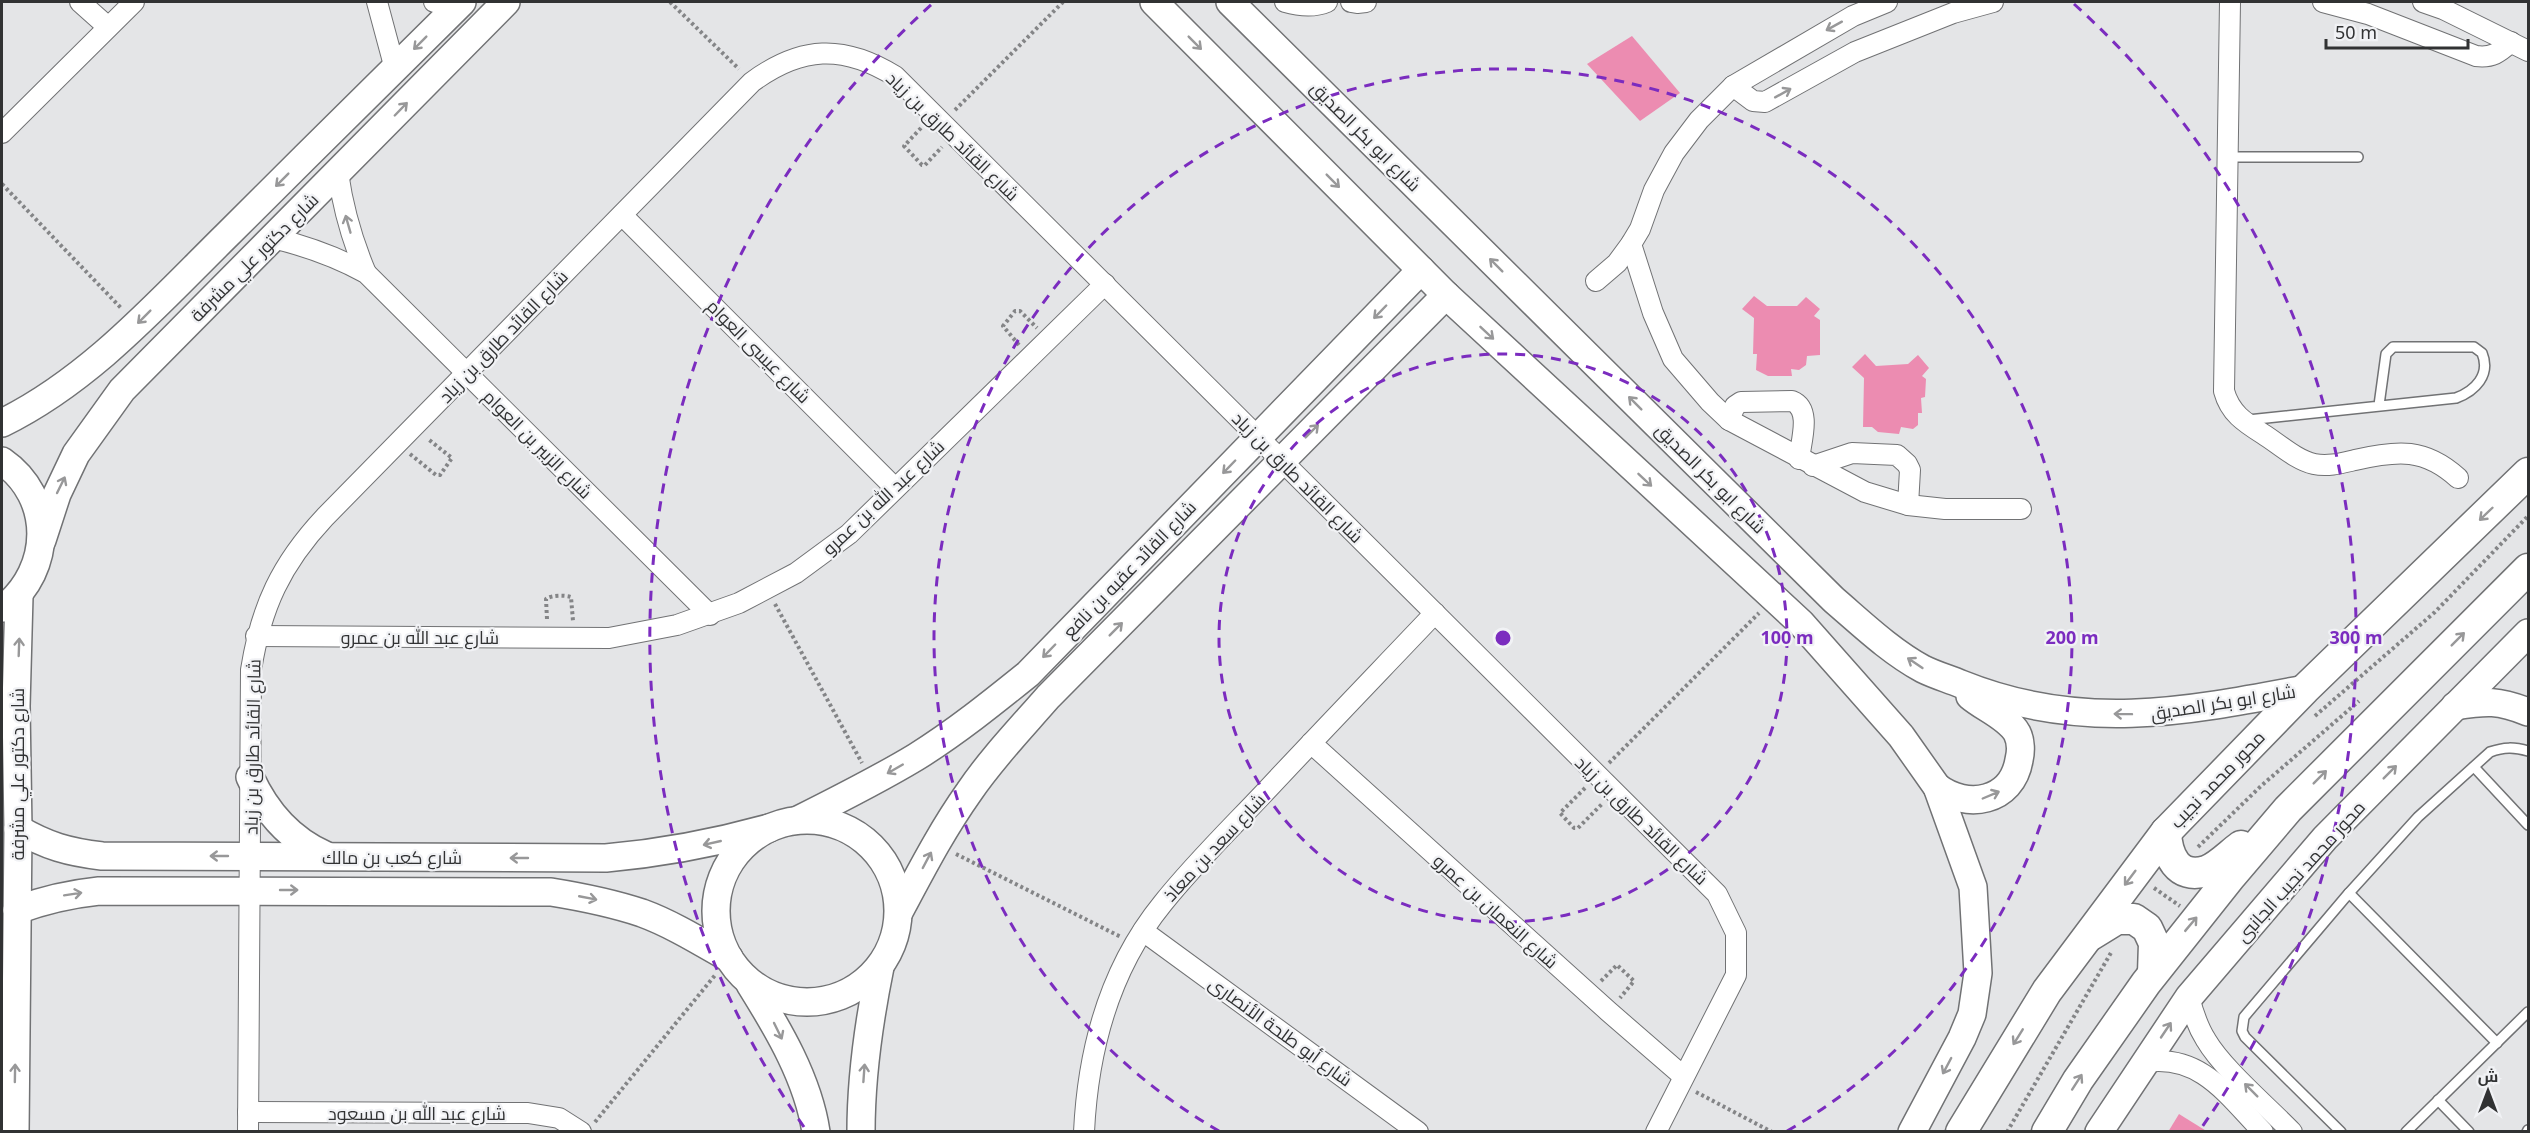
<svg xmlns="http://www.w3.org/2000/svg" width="2530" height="1133" font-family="'Noto Sans',Cairo,sans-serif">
  <rect width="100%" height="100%" fill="#e4e5e7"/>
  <g fill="#ec8cb1">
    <path d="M1632,36l48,57 -40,28 -53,-57z"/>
    <path d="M1754,296l13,10h30l9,-9 14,12 -6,7 6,4v35l-13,1 -1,9 -7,5 -8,-1 1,7h-24l-12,-6 1,-16h-4l1,-36 -12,-9z"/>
    <path d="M1865,354l11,12 32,-2 10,-9 11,13 -7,8 4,3 -1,18 -4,1 1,15h-4v12l-5,4 -12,-2 -2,7 -21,-2 -6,-5h-9l1,-49 -12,-11z"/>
    <path d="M2179,1114l29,18h-40z"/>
  </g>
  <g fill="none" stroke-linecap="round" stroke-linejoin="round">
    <defs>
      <g id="lane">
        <path d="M2227,157h131"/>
        <path d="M2248,420l208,-22c19,-7 35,-23 26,-45l-8,-6h-81l-7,7 -7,51"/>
        <path d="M2474,767l54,58"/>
        <path d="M2349,893l148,150"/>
        <path d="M2438,1100l31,32"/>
        <path d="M2341,1132l-96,-95 -3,-6 2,-14 105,-124 69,-76 72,-65c14,-5 24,-5 38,-1"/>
        <path d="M2406,1132l122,-120"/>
        <path d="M2527,1132l1,-2"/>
      </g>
      <g id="street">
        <path d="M80,2l28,25"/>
        <path d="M377,2l18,67"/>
        <path d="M434,2l23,4"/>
        <path d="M1285,2c14,4 28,6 42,0"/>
        <path d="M1351,2l6,1 9,-1"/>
        <path d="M2230,2l-6,389c6,22 20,31 39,43 16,10 33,26 51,30 14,3 28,-1 41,-4 43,-10 70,-12 103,18"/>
        <path d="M2323,2l45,12 108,42c16,2 23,-3 35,-14"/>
        <path d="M2423,2l20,7 85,42"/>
        <path d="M1733,86l20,15 12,1 90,-50 98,-39 40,-11"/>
        <path d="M2,133l132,-131"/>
        <path d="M338,173c5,35 14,67 28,100"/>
        <path d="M622,215l273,273"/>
        <path d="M273,238c33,8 62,18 93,35l344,342"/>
        <path d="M1631,244l22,69 20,46 37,43 19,18 136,72 43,13 37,4h76"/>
        <path d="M1596,281l21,-18 14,-19 9,-15 14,-39 20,-37 25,-33 34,-34 120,-70 34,-14"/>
        <path d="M1729,420l6,-14 6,-4 51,-1c20,8 9,40 7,58"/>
        <path d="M1813,466l39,-13 45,2 10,9 3,6 -2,35"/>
        <path d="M256,636l353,2 68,-13 62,-22 57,-30 53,-39 256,-250"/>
        <path d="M1311,743l297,268 75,65"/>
        <path d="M1143,931l275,201"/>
        <path d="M2189,997c4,15 8,29 17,43 17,29 61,66 86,92"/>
        <path d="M2146,1062c55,-8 82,34 117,70"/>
        <path d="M248,1112l280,1 31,5 22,14"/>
        <path d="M248,1132l3,-462c10,-63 30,-106 74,-153l427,-435c49,-36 91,-38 143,-6l822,818 19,39v42l-80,157"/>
        <path d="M1084,1132c4,-83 26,-164 79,-229 31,-39 68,-75 102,-111 56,-60 113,-119 170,-179"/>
      </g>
      <g id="secondary">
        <path d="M1154,2l292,293 355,328 100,113 36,51 36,100 5,86 -6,41 -10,24 -50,94"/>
        <path d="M1230,2l604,598c28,24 56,51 89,69 12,6 26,10 38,15 119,48 223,28 344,5"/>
        <path d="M2,423c88,-43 156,-120 225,-188 78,-78 157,-156 235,-233"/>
        <path d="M2,461c52,36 51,108 2,147"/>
        <path d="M42,540l15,-46 19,-40 46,-64 384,-388"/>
        <path d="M2455,706c32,-5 43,-6 73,6"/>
        <path d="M250,777c16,35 39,62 75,78"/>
        <path d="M1937,787c30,23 75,15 82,-27 2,-8 2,-19 -2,-27 -9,-16 -33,-25 -47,-37"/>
        <path d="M798,820c40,-20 80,-40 118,-63 40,-25 76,-54 112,-83l393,-404"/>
        <circle cx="807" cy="911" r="91"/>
        <path d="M18,829c29,17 50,23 84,27l504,2c56,-5 109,-15 163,-30"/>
        <path d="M17,910c27,-10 53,-16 82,-19l452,1c31,5 61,11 91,21 30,11 59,29 87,45"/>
        <path d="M899,912c22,-41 43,-82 70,-120 23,-34 52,-64 79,-95l398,-402"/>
        <path d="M750,984c28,45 58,95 66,148"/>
        <path d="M15,1132l3,-303 -2,-123 3,-110"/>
        <path d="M861,1132c0,-56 8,-111 19,-165"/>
        <path d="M2099,1132l90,-135 136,-159 203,-205"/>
      </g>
      <g id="primary">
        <path d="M2166,832c1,23 11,48 40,39 12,-4 24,-17 35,-25"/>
        <path d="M2091,935l26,-16h17l13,9 7,15 -1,30"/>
        <path d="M1961,1132l86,-141 119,-159 139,-143 223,-216"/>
        <path d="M2047,1132l31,-52 68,-97 85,-107 57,-67 240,-240"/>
      </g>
    </defs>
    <use href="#lane" stroke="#717274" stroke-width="12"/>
    <use href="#street" stroke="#717274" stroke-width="22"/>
    <use href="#secondary" stroke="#717274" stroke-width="30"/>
    <use href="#primary" stroke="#717274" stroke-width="33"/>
    <g stroke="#848587" stroke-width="4" stroke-dasharray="3 3" stroke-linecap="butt">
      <path d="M670,2l69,67"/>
      <path d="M955,110l108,-108"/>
      <path d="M921,128l-17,18 18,19h3l17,-18"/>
      <path d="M2,184l120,125"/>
      <path d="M1019,345l-16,-19 12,-15h5l17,17"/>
      <path d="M410,454l26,21h4l12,-17 -24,-19"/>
      <path d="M775,604l87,159"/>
      <path d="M547,619l-1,-20c5,-4 19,-4 25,-2l2,24"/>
      <path d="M2315,716l120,-104 93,-96"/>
      <path d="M1609,763l150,-150"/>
      <path d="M1585,788l-25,25 14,15h4l24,-24"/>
      <path d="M2198,847l63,-61 98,-85"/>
      <path d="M956,854l165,83"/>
      <path d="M2154,888l26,18"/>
      <path d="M1601,981l16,-16 17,16 -14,17"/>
      <path d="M1696,1092l76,40"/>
      <path d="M595,1122l121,-148"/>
      <path d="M2007,1132l105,-181"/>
    </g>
    <use href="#lane" stroke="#fff" stroke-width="9"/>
    <use href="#street" stroke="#fff" stroke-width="20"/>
    <use href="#secondary" stroke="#fff" stroke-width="27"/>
    <use href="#primary" stroke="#fff" stroke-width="30"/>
  </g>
  <defs><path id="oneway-shaft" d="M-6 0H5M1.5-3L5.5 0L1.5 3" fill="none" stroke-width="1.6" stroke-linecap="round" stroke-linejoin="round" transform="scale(1.5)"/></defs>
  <g stroke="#989899">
    <use href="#oneway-shaft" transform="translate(1834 26) rotate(151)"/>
    <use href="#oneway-shaft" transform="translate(420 43) rotate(135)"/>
    <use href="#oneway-shaft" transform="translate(1195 43) rotate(45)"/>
    <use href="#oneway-shaft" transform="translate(1783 93) rotate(-29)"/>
    <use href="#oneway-shaft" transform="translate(401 109) rotate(-46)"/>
    <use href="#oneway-shaft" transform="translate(282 180) rotate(135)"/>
    <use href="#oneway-shaft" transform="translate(1333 181) rotate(45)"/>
    <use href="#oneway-shaft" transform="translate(348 224) rotate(-106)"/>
    <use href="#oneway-shaft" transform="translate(1496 265) rotate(-135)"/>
    <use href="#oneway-shaft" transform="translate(1380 312) rotate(134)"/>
    <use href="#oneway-shaft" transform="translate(144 317) rotate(135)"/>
    <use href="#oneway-shaft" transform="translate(1487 333) rotate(43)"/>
    <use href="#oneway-shaft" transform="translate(1635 403) rotate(-135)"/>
    <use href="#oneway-shaft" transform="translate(1312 431) rotate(-45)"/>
    <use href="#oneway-shaft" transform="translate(1229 467) rotate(134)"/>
    <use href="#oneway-shaft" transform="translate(1645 480) rotate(43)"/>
    <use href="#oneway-shaft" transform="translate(61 485) rotate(-64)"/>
    <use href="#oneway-shaft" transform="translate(2486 514) rotate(136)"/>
    <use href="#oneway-shaft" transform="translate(1116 629) rotate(-45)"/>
    <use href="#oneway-shaft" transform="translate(2458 639) rotate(-45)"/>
    <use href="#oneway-shaft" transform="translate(19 647) rotate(-88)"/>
    <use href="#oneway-shaft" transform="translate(1049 651) rotate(134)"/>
    <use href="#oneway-shaft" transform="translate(1915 663) rotate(-146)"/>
    <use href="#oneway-shaft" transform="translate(2123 714) rotate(-179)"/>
    <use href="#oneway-shaft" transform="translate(895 769) rotate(150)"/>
    <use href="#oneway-shaft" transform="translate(2390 772) rotate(-45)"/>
    <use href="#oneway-shaft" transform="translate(2320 777) rotate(-45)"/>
    <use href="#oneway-shaft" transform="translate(1991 795) rotate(-23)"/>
    <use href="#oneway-shaft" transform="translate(712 843) rotate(167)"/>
    <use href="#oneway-shaft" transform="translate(219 856) rotate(180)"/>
    <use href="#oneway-shaft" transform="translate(519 858) rotate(-180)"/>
    <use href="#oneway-shaft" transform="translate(927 860) rotate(-62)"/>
    <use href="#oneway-shaft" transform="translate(2130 878) rotate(127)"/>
    <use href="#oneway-shaft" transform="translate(289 890)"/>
    <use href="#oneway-shaft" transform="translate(73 894) rotate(-9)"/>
    <use href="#oneway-shaft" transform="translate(588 898) rotate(11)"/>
    <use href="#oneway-shaft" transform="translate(2191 924) rotate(-50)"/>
    <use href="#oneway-shaft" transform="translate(2166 1030) rotate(-56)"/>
    <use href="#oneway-shaft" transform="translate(778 1031) rotate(64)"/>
    <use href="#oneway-shaft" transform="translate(2018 1037) rotate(122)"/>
    <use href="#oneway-shaft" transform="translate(1947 1066) rotate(118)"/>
    <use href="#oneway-shaft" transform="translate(15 1073) rotate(-89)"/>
    <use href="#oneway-shaft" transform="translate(864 1073) rotate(-86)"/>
    <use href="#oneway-shaft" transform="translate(2077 1082) rotate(-57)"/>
    <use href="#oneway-shaft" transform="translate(2251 1090) rotate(-135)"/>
  </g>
  <g fill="none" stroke="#7b2cbf" stroke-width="3" stroke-dasharray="10 8">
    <circle cx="1503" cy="638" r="284"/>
    <path d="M1219 1131A569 569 0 1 1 1787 1131"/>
    <path d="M804 1127A853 853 0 0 1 932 4M2074 4A853 853 0 0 1 2202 1127"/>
  </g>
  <g text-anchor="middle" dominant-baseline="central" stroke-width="4.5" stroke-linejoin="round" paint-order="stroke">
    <g font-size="18" fill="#313233" stroke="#f1f2f5">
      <text transform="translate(953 136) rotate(44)">شارع القائد طارق بن زياد</text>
      <text transform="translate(1366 136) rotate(45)">شارع ابو بكر الصديق</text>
      <text transform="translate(254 257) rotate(-45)">شارع دكتور علي مشرفة</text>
      <text transform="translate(503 336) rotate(-46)">شارع القائد طارق بن زياد</text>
      <text transform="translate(759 351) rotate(45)">شارع عيسى العوام</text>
      <text transform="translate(538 444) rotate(45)">شارع الزبير بن العوام</text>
      <text transform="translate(1298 477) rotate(45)">شارع القائد طارق بن زياد</text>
      <text transform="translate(1711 478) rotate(45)">شارع ابو بكر الصديق</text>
      <text transform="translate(883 497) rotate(-43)">شارع عبد الله بن عمرو</text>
      <text transform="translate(1129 569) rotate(-46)">شارع القائد عقبه بن نافع</text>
      <text x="420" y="637">شارع عبد الله بن عمرو</text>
      <text transform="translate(2223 702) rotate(-9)">شارع ابو بكر الصديق</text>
      <text transform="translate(252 747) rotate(-89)">شارع القائد طارق بن زياد</text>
      <text transform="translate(17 774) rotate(-90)">شارع دكتور علي مشرفة</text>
      <text transform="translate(2217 779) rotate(-46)">محور محمد نجيب</text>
      <text transform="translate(1642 820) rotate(44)">شارع القائد طارق بن زياد</text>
      <text transform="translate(1214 847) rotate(-47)">شارع سعد بن معاذ</text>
      <text x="392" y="857">شارع كعب بن مالك</text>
      <text transform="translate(2300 871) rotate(-48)">محور محمد نجيب الجانبى</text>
      <text transform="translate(1496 911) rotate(42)">شارع النعمان بن عمرو</text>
      <text transform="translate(1281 1031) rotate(36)">شارع أبو طلحة الأنصارى</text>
      <text x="417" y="1113">شارع عبد الله بن مسعود</text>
    </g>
  </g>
  <circle cx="1503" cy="638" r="9" fill="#7b2cbf" stroke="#f1f2f5" stroke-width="3"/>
  <g font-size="18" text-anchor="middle" font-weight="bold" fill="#7b2cbf" stroke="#f1f2f5" stroke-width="4.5" stroke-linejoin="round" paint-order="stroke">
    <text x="1787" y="644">100 m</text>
    <text x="2072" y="644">200 m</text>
    <text x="2356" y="644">300 m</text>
  </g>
  <rect width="2530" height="1133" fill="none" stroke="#313233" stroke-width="6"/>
  <g transform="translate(2488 1091)" stroke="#f1f2f5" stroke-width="4.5" paint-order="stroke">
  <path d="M0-4.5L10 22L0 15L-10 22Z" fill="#313233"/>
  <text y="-9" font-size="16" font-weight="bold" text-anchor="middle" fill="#313233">ش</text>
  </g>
  <path d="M2326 39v9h142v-9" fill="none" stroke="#313233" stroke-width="3"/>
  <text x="2335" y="39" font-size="18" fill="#313233" stroke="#f1f2f5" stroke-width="4.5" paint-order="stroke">50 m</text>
</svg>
